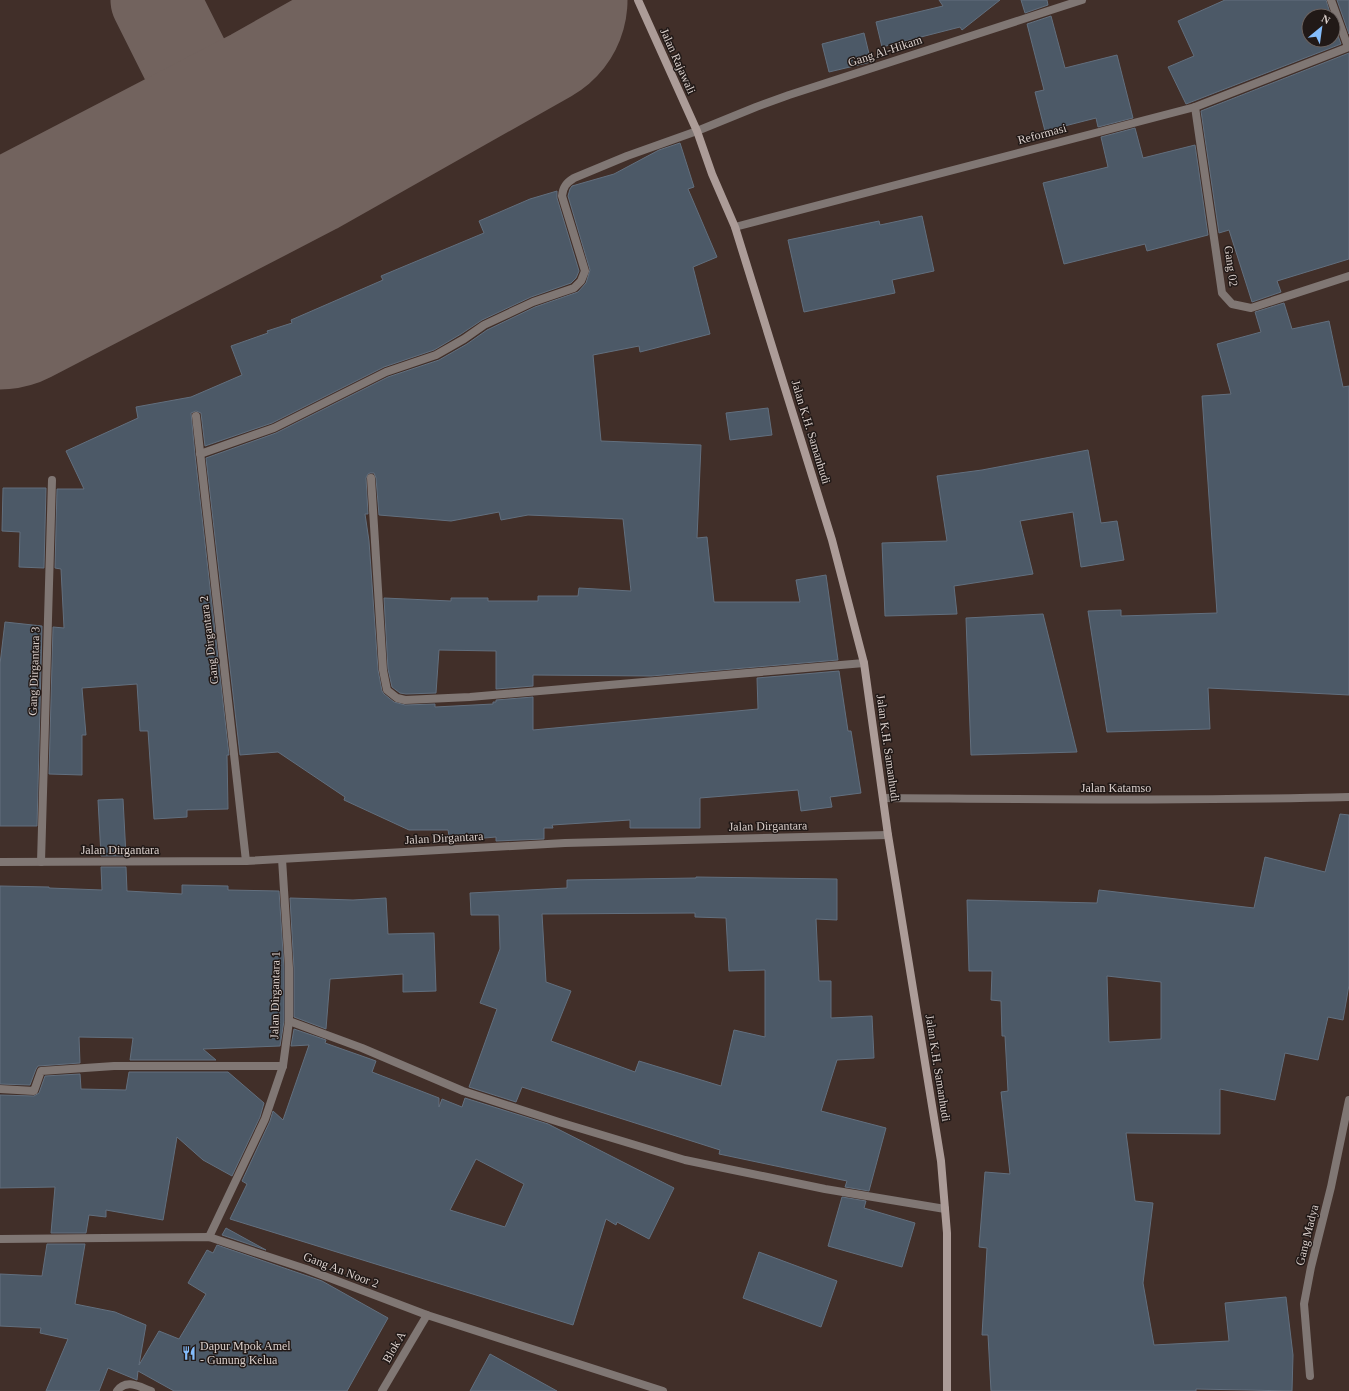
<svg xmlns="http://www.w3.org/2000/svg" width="1349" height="1391" font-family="Georgia,serif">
  <rect width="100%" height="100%" fill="#412f29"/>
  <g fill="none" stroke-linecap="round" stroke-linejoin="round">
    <g stroke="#72635e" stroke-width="89">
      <path d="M155,0l51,102 2,28 -6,29 -14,22"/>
      <path d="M206,102c5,5 10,12 16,16 19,13 41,13 63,13"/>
    </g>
    <path stroke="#72635e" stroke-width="221" d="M0,279l285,-148 232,-131"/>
  </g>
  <g fill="#4c5967" stroke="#626f7e" fill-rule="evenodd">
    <path d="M939,0h61l-38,30 -2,-3 -78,20 -6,-25 67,-16z"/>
    <path d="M1021,0h26l1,5 -23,8z"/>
    <path d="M1225,0h101l5,16h-22v24h24v-18l8,22 -155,60 -18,-37 26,-11 -16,-35z"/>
    <path d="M1337,0h12v34z"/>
    <path d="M1051,16l14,52 52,-13 16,63 -35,9 -2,-9 -51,13 -10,-39 9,-2 -17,-66z"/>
    <path d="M864,33l7,29 -42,10 -7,-28z"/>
    <path d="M1349,53v206l-72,22 4,11 -29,10 -23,-72 -10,3 -18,-122z"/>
    <path d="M1135,128l8,30 52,-13 13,90 -61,16 -2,-7 -81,20 -21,-81 65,-16 -7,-30z"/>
    <path d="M680,143l14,44 -6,2 29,68 -24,10 17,67 -70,18 -1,-6 -46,9 8,86 100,4 -4,93 10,-1 7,65h86l-4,-22 30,-5 12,85 -187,16 -118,-1v11l-37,3v-38l-57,-1 -3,43 -30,1 -6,-1 -8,-6 -4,-18 -4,-71 67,3v-3h37v3h50v-5h40l1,-8 52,3 -8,-72 -95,-4 -27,5 -2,-8 -48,9 -72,-6 -3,-37 -2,-5h-4l-2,1 -2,4 2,36h-3l4,27 9,129 4,21 2,3 10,8 11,3 30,-1v3l58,-3v-2h3v-2l37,-3v33l225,-21 -1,-31 82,-7 9,60h3l10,62 -31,4 2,10 -31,4 -3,-21 -98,8v30h-70v-8l-78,5 1,3h-9v11l-48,2v-4l-46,4 -2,-11h-39l-65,-30 1,-3 -67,-45 -38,3 -34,-297 70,-25 112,-56 51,-17 28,-16 20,-14 48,-23 43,-15 8,-9 4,-13 -22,-74 2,-7 2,-3 42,-12 45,-24z"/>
    <path d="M557,191v7l22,73 -3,7 -5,5 -40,14 -49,23 -21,14 -27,16 -50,17 -112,56 -67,23 -4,-33 -5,-2 -5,2 4,42 34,300h-2l1,54 -41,1v7l-33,2 -6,-88h-8l-3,-47 -55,4 4,47h-4v40l-33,-1 4,-147 11,1 -3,-59 -6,-1 2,-79h27l-18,-38 72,-33 -2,-11 55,-10 51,-22 -11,-29 37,-13 -1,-2 25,-8 -1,-3 92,-40 -2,-4 103,-43 -5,-12 51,-22z"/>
    <path d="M922,216l12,55 -42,9 3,13 -91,19 -16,-72 91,-19 1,4z"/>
    <path d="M1284,303l8,26 37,-8 14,66 6,-1v309l-141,-7 2,41 -103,3 -19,-121 33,-1v6l96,-3 -15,-217 29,-2 -14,-50 44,-12 -6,-20z"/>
    <path d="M768,408l4,27 -42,5 -4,-27z"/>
    <path d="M1088,450l13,73 16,-2 7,39 -43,7 -8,-55 -53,9 13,53 -79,12 3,28 -72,2 -3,-73 65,-2 -10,-65 45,-6z"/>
    <path d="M3,488h43l-2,80 -25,-1 1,-35 -18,-1z"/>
    <path d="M1043,614l34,138 -106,3 -5,-137z"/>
    <path d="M5,622l37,4 -5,200h-37v-162z"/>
    <path d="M123,799l3,57h-25l-3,-56z"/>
    <path d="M1340,814l9,1v170l-6,35 -15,-3 -10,43 -33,-7 -10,47 -55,-11v45l-94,-1 9,68 18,2 -10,80 11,62 75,-4 -4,-38 61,-6 7,58 -1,36 -96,-2v2h-205l-3,-56h-6l5,-87 -8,-1 6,-75 25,2 -9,-82 7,-1 -3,-55h-3l-1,-35 -10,-1 1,-29h-23l-2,-71 130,3 2,-13 155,18 11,-51 60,15zM1107,976l54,6v57l-52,3z"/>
    <path d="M101,867h25l1,24 55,3v-9l46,1v4l51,1 5,77v53l-4,25 -77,3 13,11h-86l3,-22 -54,-1 1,26 -42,3 -2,3 -6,16 -30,-1v-198l49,1v1l53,2z"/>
    <path d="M696,877l141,2v41l-21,-1 3,62h12v37l41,-2 2,42 -37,2 -16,51 65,17 -17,63 -24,-4 2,-6 -128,-27 1,-4 -198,-63 -6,15 -47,-15 28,-78 -17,-6 20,-54 -1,-34h-28l-1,-22 97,-5v-8l129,-2zM695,913v4l31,1 3,53 36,-1v67l-31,-7 -13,56 -82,-25 -4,11 -84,-31 20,-50 -25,-9 -4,-68z"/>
    <path d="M290,898l63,2 33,-2 2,36 46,-1 2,58 -33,1v-18l-73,5 -4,50 -32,-12v-49z"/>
    <path d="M294,1029l32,11 -1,3 51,18 -4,11 67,26v9l3,-8 20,8 3,-9 83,26 126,64 -25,51 -32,-17 -1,3 -10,-6 -33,106 -343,-106 17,-35 -5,-3 28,-60 3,-10 10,9 26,-75 -18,1zM476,1159l48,25 -19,43 -55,-17z"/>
    <path d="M129,1072h99l36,31 -4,14 -28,59 -29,-16 -26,-23 -14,83 -57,-10v7l-17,-2 -3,18h-35l4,-46 -55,1v-93l34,1 5,-3 6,-17 35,-2 1,15 45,1z"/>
    <path d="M842,1197l24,4 -2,7 51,15 -13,44 -74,-21z"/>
    <path d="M226,1228l40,22 -44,-15z"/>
    <path d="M47,1244h38l-10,60 40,8 31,13 -7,40 20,-34 20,8 27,-45 -18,-11 19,-33 6,3 4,-8 105,36 66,37 -41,73h-173l-36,-20 -1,9 -29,-12 -9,23h-53l22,-52 -28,-6 1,-5 -41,-2v-52l42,2z"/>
    <path d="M759,1252l78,29 -16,46 -78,-29z"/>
    <path d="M490,1354l67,37h-87z"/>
  </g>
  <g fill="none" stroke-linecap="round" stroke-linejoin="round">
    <g stroke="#807774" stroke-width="8">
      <path d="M1331,0l17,47"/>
      <path d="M1195,107l27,186 10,11 19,4 98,-32"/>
      <path d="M735,227l460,-120 154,-60"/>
      <path d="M196,416l50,445"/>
      <path d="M200,454l74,-26 112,-56 50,-17 28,-16 20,-14 49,-23 41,-14 7,-7 4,-10 -23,-75c1,-9 4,-13 12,-18l53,-22 70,-25 59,-24 33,-12 293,-95"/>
      <path d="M371,478l12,192 4,20 10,8 8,2 65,-3 394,-34"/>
      <path d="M883,798c155,1 311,3 466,-1"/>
      <path d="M0,862l246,-1 319,-18 323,-8"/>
      <path d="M41,862l11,-382"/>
      <path d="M289,1021l73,27 101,43 96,31 126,38 140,29 120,20"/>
      <path d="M0,1089l34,2 7,-20 73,-5h169"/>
      <path d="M209,1237l56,-118 18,-53 6,-45v-53l-7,-109"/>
      <path d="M0,1239l209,-2 97,32 121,46 236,76"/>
      <path d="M1310,1376l-6,-72 7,-37 20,-80 18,-87"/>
      <path d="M117,1391c9,-13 23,-4 34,0"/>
      <path d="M382,1391l45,-76"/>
    </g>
    <path stroke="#ac9c98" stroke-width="8" d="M638,0l59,131 15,43 23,53 97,313 32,123 24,172 53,326 6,72v158"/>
  </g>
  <defs>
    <symbol id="restaurant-bare" viewBox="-9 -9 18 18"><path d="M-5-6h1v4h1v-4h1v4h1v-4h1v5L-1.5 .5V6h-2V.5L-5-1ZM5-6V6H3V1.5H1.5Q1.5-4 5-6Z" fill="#84bcfb" stroke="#211917" stroke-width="2.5" paint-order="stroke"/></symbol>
  </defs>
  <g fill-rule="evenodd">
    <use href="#restaurant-bare" x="179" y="1343" width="20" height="20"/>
  </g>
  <g text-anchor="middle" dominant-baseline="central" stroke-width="3" stroke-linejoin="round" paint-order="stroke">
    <g font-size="12" fill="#dacfcb" stroke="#211917">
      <text transform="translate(885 51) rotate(-18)">Gang Al-Hikam</text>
      <text transform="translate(678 61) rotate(66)">Jalan Rajawali</text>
      <text transform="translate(1042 134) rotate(-15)">Reformasi</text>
      <text transform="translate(1231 266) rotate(82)">Gang 02</text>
      <text transform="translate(811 432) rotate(73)">Jalan K.H. Samanhudi</text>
      <text transform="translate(209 640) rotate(-97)">Gang Dirgantara 2</text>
      <text transform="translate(34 671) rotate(-88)">Gang Dirgantara 3</text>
      <text transform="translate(888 748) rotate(82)">Jalan K.H. Samanhudi</text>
      <text x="1116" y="788">Jalan Katamso</text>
      <text transform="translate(768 826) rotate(-1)">Jalan Dirgantara</text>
      <text transform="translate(444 838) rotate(-3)">Jalan Dirgantara</text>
      <text x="120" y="850">Jalan Dirgantara</text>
      <text transform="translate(275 995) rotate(-89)">Jalan Dirgantara 1</text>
      <text transform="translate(938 1068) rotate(81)">Jalan K.H. Samanhudi</text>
      <text transform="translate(1307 1235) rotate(-76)">Gang Madya</text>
      <text transform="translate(341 1270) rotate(21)">Gang An Noor 2</text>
      <text transform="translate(394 1347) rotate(-60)">Blok A</text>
    </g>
    <g font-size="12" fill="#dacfcb" stroke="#211917" text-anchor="start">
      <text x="200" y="1346">Dapur Mpok Amel<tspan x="200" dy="14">- Gunung Kelua</tspan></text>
    </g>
  </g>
  <g transform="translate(1321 28) rotate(29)"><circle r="19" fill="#211917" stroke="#6b625f"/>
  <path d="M0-3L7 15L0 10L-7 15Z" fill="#84bcfb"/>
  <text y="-6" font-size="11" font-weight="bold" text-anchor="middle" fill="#dacfcb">N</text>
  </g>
</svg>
